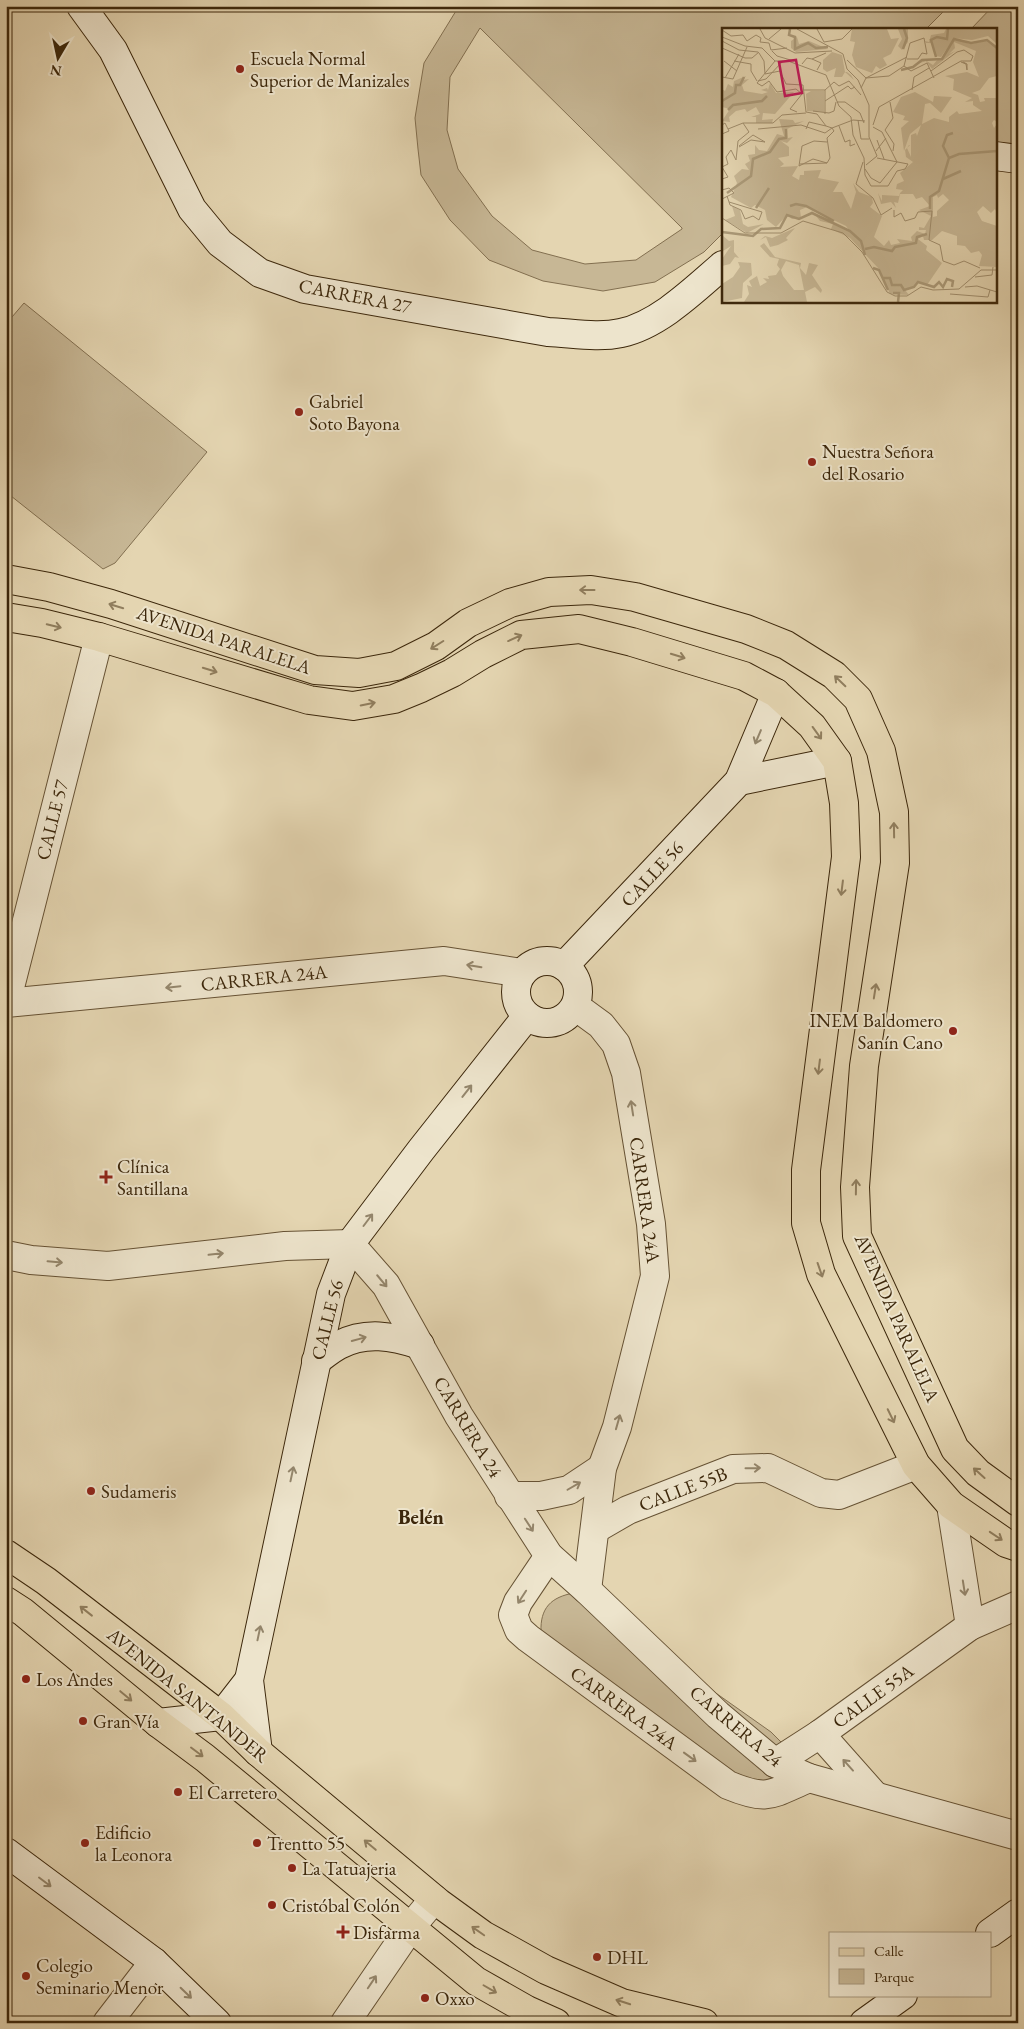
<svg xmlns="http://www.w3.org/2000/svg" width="1024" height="2029" font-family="'EB Garamond',serif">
  <rect width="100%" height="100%" fill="#e4d5b1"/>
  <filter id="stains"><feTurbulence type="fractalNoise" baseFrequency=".004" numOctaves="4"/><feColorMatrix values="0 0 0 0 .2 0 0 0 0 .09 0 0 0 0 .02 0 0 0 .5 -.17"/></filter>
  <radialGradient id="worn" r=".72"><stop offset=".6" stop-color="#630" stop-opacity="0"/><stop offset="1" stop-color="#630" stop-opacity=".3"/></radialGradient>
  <g fill="#c7b795" stroke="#826f50" fill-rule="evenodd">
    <path d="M459,6h490l-23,23h-203v204l-19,19 -49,30 -52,9 -60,-10 -54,-21 -39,-40 -29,-45 -3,-26 -3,-31 9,-55zM480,28l202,200v1l-46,31 -51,4 -53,-14 -40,-34 -34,-47 -11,-39 3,-53z"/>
    <path d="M993,6h25v140l-23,-4v-113h-24z"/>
    <path d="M24,303l183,149 -92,111 -12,6 -97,-77v-168z"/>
    <path d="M574,1593l197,139 11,11 3,27 -14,12h-15l-17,-5 -198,-145c-1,-24 10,-35 33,-39z"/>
  </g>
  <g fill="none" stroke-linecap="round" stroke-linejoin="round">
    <defs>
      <g id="street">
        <path d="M6,1003l438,-42 78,12"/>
        <path d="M6,1003l93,-366"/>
        <path d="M575,1006l26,19 15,19 10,29 25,151 4,52 -38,151 -15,41 -15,122"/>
        <path d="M6,1255l25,5 77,6 177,-20 65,-2 36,41 73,131 90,140 38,34 131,125 57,48 34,15 209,58"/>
        <path d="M509,1496h32l28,-6 33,-22"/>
        <path d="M951,1505l19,121"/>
        <path d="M595,1529l33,-19 105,-41 35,-1 53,25 18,2 77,-30"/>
        <path d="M549,1556l-31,46 -5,13 6,15 9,8 200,147c41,17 43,9 81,-7"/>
        <path d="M820,1734l55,62"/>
        <path d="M775,1763l45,-29 150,-108 48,-21"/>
        <path d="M107,2023l47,-61"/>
        <path d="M345,2023l65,-95 24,-29"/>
      </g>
      <g id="secondary">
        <path d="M81,6l32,44 79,159 28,34 40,30 45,16 243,43c24,1 50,6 73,1 38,-8 74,-44 102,-68"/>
        <path d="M995,156l23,3"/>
        <path d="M739,781l98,-20"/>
        <circle cx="547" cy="992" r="31"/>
        <path d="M564,966l175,-185 37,-88"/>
        <path d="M316,1361c7,-5 15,-12 23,-16 27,-14 53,-9 81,0"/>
        <path d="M158,1723l63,-7 28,-36"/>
        <path d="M258,1752l-9,-72 82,-386 19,-50 71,-94 106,-134"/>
        <path d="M6,1852l148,110 63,61"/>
        <path d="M990,1933l28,-20"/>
        <path d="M864,2023l39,-28"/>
      </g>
      <g id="primary">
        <path d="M6,579l43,8 62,17 204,66 44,3 37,-7 40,-20 32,-23 42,-20 39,-11 42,-2 44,7 111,32 40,16 48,30 24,24 23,52 13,61 1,51 -31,203 -9,121 2,49 98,213 23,24 40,29"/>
        <path d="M6,617l36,6 57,14 210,63 44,6 41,-7 27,-11 31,-15 31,-19 38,-19 58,-6 53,13 112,34 32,17 36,33 25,35 7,42 2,54 -40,313v53l15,51 95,191 35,40 55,38 12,4"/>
        <path d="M6,1554l40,27 175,135 37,36 181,151 44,32 63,35 76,33 82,20"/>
        <path d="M6,1601l17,11 135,111 47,35 271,223 51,29 29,13"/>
      </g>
    </defs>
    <use href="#street" stroke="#665234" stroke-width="30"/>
    <use href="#secondary" stroke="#3c270b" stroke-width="30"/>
    <use href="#primary" stroke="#3c270b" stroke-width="30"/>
    <use href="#street" stroke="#ede4cc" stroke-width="28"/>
    <use href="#secondary" stroke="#ede4cc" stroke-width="28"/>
    <use href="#primary" stroke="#e4d5b1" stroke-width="28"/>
  </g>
  <defs><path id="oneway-shaft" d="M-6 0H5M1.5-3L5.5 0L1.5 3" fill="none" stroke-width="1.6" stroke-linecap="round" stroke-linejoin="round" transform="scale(1.25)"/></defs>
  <g stroke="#907e5e">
    <use href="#oneway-shaft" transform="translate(587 590) rotate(-180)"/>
    <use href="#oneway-shaft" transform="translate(116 606) rotate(-163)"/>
    <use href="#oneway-shaft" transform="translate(54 626) rotate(14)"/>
    <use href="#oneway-shaft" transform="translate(515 638) rotate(-24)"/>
    <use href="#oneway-shaft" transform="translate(437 645) rotate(148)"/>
    <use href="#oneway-shaft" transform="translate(678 656) rotate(17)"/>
    <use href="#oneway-shaft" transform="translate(210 670) rotate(17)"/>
    <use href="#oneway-shaft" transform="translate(840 681) rotate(-136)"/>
    <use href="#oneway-shaft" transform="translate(368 704) rotate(-11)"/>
    <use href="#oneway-shaft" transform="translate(817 733) rotate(54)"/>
    <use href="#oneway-shaft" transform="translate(894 830) rotate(-91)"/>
    <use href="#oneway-shaft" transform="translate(842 888) rotate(97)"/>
    <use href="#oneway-shaft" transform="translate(875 991) rotate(-81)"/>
    <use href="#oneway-shaft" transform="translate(819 1067) rotate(97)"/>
    <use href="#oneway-shaft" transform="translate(856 1187) rotate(-89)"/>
    <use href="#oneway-shaft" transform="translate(820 1270) rotate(71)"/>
    <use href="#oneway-shaft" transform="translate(891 1416) rotate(64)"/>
    <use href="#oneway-shaft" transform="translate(979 1473) rotate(-138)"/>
    <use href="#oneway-shaft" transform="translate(996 1536) rotate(34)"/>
    <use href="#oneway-shaft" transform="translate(86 1611) rotate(-142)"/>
    <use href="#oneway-shaft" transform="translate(126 1696) rotate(40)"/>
    <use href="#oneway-shaft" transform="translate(197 1752) rotate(37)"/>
    <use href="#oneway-shaft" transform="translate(370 1845) rotate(-140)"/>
    <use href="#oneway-shaft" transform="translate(478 1931) rotate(-145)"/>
    <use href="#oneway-shaft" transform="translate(490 1989) rotate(30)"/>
    <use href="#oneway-shaft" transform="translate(623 2002) rotate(-162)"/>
  </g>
  <g stroke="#94866c">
    <use href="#oneway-shaft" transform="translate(758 737) rotate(113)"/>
    <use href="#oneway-shaft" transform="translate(474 966) rotate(-171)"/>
    <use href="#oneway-shaft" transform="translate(173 987) rotate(174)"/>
    <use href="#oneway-shaft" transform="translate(467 1091) rotate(-52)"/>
    <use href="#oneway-shaft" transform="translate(632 1108) rotate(-99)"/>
    <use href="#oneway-shaft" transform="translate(368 1220) rotate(-53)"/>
    <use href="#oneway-shaft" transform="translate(216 1254) rotate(-6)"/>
    <use href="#oneway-shaft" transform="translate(55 1262) rotate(5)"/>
    <use href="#oneway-shaft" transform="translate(382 1281) rotate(50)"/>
    <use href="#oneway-shaft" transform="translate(359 1339) rotate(-15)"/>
    <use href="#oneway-shaft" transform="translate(618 1422) rotate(-74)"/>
    <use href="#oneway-shaft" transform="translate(753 1468) rotate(-1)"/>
    <use href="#oneway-shaft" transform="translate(292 1474) rotate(-78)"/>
    <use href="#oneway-shaft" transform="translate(574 1486) rotate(-30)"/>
    <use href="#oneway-shaft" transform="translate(529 1525) rotate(57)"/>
    <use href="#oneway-shaft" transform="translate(964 1588) rotate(81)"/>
    <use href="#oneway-shaft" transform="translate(522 1597) rotate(123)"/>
    <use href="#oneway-shaft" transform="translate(259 1633) rotate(-78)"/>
    <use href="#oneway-shaft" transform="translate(690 1757) rotate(36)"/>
    <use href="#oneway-shaft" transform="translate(848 1765) rotate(-132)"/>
    <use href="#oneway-shaft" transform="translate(45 1882) rotate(37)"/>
    <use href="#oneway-shaft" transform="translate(372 1982) rotate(-56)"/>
    <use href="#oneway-shaft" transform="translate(186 1993) rotate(44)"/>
  </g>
  <g fill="#8f2418" stroke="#ede4cc" stroke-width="2">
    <circle cx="240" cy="69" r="5"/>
    <circle cx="299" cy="412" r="5"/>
    <circle cx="812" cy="462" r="5"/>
    <circle cx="953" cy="1031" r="5"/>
    <path d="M103.5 1169.5h5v5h5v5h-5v5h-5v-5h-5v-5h5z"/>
    <circle cx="91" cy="1491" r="5"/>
    <circle cx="26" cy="1679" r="5"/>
    <circle cx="83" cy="1721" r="5"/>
    <circle cx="178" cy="1792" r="5"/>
    <circle cx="85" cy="1843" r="5"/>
    <circle cx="257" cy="1843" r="5"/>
    <circle cx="292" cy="1868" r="5"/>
    <circle cx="272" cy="1905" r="5"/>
    <path d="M340.5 1924.5h5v5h5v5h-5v5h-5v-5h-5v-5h5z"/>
    <circle cx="597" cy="1957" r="5"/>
    <circle cx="26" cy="1976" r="5"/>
    <circle cx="425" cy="1998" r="5"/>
  </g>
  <g text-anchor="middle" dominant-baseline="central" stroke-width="4" stroke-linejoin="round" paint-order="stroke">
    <g font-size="19" fill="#3c270b" stroke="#ede4cc" text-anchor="start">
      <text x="250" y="58">Escuela Normal<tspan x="250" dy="22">Superior de Manizales</tspan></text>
      <text x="309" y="401">Gabriel<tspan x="309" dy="22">Soto Bayona</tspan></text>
      <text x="822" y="451">Nuestra Señora<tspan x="822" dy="22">del Rosario</tspan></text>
      <text x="943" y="1020" text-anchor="end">INEM Baldomero<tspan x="943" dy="22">Sanín Cano</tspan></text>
      <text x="117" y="1166">Clínica<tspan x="117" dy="22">Santillana</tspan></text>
      <text x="101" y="1491">Sudameris</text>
      <text x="36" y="1679">Los Andes</text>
      <text x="93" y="1721">Gran Vía</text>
      <text x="188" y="1792">El Carretero</text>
      <text x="95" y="1832">Edificio<tspan x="95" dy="22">la Leonora</tspan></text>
      <text x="267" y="1843">Trentto 55</text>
      <text x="302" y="1868">La Tatuajeria</text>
      <text x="282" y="1905">Cristóbal Colón</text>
      <text x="353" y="1932">Disfarma</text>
      <text x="607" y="1957">DHL</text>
      <text x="36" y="1965">Colegio<tspan x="36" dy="22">Seminario Menor</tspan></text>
      <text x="435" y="1998">Oxxo</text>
    </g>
    <g font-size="19" fill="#3c270b" stroke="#ede4cc">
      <text transform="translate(355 296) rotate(11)">CARRERA 27</text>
      <text transform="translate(224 640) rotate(18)">AVENIDA PARALELA</text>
      <text transform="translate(52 820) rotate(-76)">CALLE 57</text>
      <text transform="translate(652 874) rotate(-47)">CALLE 56</text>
      <text transform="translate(264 978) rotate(-6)">CARRERA 24A</text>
      <text transform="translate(645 1200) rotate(82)">CARRERA 24A</text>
      <text transform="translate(897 1318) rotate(66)">AVENIDA PARALELA</text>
      <text transform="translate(327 1320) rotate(-76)">CALLE 56</text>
      <text transform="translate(468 1427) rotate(59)">CARRERA 24</text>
      <text transform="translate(683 1489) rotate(-21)">CALLE 55B</text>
      <text transform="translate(188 1695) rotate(39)">AVENIDA SANTANDER</text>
      <text transform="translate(873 1696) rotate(-36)">CALLE 55A</text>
      <text transform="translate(624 1708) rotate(36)">CARRERA 24A</text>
      <text transform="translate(736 1726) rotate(40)">CARRERA 24</text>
    </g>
    <g font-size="20" font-weight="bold" fill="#3c270b" stroke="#ede4cc">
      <text x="421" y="1517">Belén</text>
    </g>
  </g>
  <g transform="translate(722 28)">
    <rect width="275" height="275" fill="#e4d5b1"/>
    <path d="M130,1h35l4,10 8,-1 -8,16 -8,4 4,7 -7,4 -4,-3 -4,7 -16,-6 -4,-12 3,-13 -5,-1zM176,1h10v13l-6,8 -4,-4 4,-7zM224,1h51v15l-9,-8 -16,4 -18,-2 -13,19 -5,-1 -5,-13h-5l-1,-2 4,1 2,-7 13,-2zM75,9l2,7 10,-3 19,8 -32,3 -5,-4v-7zM233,11l15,5 16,-3 11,8v27l-8,2 -9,12 -8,3 6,2 2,7 5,-1 -1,-3h13v24l-3,-2 -2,3 2,5 3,-4v89l-2,-4 -4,4 -8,-7 -6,6 5,9 15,5v41l-18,-1 3,-11 -3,-4 -8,2 -6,-7 -8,-1v-9l-15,-5 -10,9h-8l-1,-4 -5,3 9,7 -1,4 16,13 -15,22 -10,-3 -3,5 -9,3 4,5 -19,-1 -11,-25 -29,-31 -19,-9 2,-5 -13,-3 -4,-5 33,14 -3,-4 -39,-19 -7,3 1,8 -9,1 -5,-4 -11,12 -9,-7 -2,-10 -10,-5 -4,3 -20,-11 6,-14 -3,-7 8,-7 7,1 -4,-6 5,-3 -2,-6 7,-1v-9l4,5 8,1 10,-17 7,2 -5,-17 14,1 2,3 9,-2 -17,8 1,9 5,-1 -6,6 -6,-2 8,6v9l-11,2 6,6 -4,3 18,-1 -6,10 7,4 1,-5h4v-4l17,-1 -3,8 21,4 -6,10h9l9,17 5,-17 -3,-9 6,9 13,5 1,6 -3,4 12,9 -8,21 10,9 5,-6 2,5 9,-2 -3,-4 15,2 -1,-4 6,-6 8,3 1,-4h-7v-3l5,1 7,-12 -12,-6 11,-4 -8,-9 -6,2 -3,-5h-13l-2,9 -4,-1 2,6 -5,-6 -10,2 -3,-11 4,8v-6l17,1 1,-3 3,-3 -7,-1 1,-5 7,-3 -4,-8 13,-11 -7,-5 -1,-7 2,-2 2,-3h1l-3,3 4,9v-22l5,-2 1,3 4,-11 -11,9 -6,17 -3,-23 8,-7 -6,-1 2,-4 -12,-4 8,-15 14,-5 18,10 1,-6 18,1 -11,16 -11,-10 -5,1 -3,20 12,-6 15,4v-5l8,-6 2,3 23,-3 -9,-6v-4l-8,1 7,-4 -19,-8 1,-11 -9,-3 22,-4 12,5 -6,-15 3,-11 -22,-9 1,6 -6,6 6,-3 -23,18 -6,-8 -9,3 8,-4 8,5 5,-6h4zM221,166l6,6 -12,11v5l-4,1v-20l4,-2 1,3zM110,24l10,3 3,17h2l4,3 3,5 -9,-8 -3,5h-8l2,-9 -9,4 -4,-3v-9zM24,48l-3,4 6,-1 -7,6 2,6 18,3 6,-2 -7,-2 6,-2 1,2 2,-7 6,10 18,-1 -19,22 -12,-1 -1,7 11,-1 -1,4h-16v-6h-5l9,-3 -4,-7 -9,5 -2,-3 -9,2 -7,6 1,5 -8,-1 8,-12 -8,-2v-18l3,2 3,-7 5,3 1,-6zM89,63h13v21l-17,-1 -1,-17zM10,178l8,4 3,14 5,3 16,-3 -17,9 -22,-13 10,-4zM73,200l-9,10 2,2 -10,5 -8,2 -4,-10 -6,3 5,-4 7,2zM0,207l7,6 5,-1v12l5,6 -4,-1 -5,7 -8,2v-7l9,-13 -8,5zM42,215l11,14 26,6 -1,5 6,7 3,-12 9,2 -6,10 10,15 -1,3 -6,-6 -10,5 2,10h-63l5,-8 -2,-9 5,2 -3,-6 8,-5 3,10 7,-4 -4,-4 6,1 -1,-3 8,-1 4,-6 -3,-4 2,-6 -9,-2 -10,-11zM64,233l13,4 5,25h-10l-11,-14 -2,-6zM16,234l13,1 1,12 -9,8 -1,15 -20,4v-18l11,-7 7,-10z" fill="#c7b795" fill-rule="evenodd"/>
    <path fill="none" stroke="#ab9a79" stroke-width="2.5" d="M68,1l-1,6 6,2v12l13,-6 8,5 12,-1M181,21l4,-11 -3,-9M214,29l-5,-17 6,-3 10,2 1,-10M179,42l12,-3 9,-7 20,-1 12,-20 17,4 16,-3 10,8M0,73l13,-8 1,-8h4l4,-8M6,82l5,-5 29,-4 5,-5M227,130l-6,-12 4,-11 6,-2M221,151l18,-8M5,165l24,-17 2,-17 17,-7 9,-13 7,-1v-9M68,178l6,-2 10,2 28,15M34,180l13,-20M208,181v-12l9,-6 10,-33 10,-4 38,-3M0,204l31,4 8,-7 19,-1 7,-13 12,4 13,-6 38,18 11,10 4,14M143,221l9,-2 18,4 3,-4 21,-4 1,-6 10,-3M151,240l6,2 9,20M160,250h8l2,7h9l3,5 10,-3 4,-5 16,5 5,-5 4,5 4,-8 6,2 -1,6M171,265h6l-1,9"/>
    <path fill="none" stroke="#a18f6f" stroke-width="1" d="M38,1l5,9 30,15 37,-2M75,1l46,25 4,15 11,11 11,25v32l8,19 -11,9M95,1l7,13 18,-3 10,-10M0,2l9,6 12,-1 4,6 9,-6 5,3 -1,4M0,9l23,9 17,2 13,13h13l38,14 13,31 12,11 2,18 11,23 1,17 6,11h17l9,-15 8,-2M47,11l12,-10M0,13l17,9 19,2M38,14l9,1 2,7 16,-2M0,20l23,10h7l7,-6M50,23l5,5 17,5M37,25l5,8 1,13 15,-3 6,13 17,1 3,27 11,2 9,12 6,2 21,-8 12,1M90,31l14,-6M125,32l19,18 -5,10M2,33l13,10M12,33l17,3v7l6,10M53,33l-18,22 5,3 7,-5 8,11 19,-3 6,5M239,34l5,2 1,6v-6l-4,-2M80,36l5,-6 5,1 9,4 -4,7M182,38l6,-23 14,-5 3,16 -5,-1 -4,6h-11M182,38l7,5 16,-8 7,15M0,49l11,2 14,-32M3,50l14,-24M144,50l41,-21M144,50l23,-2 15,-10M36,53l8,-2 17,-18M82,62h21l9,-8 5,4 10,-5 12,14M190,62l2,-13 15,-9M103,73l23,-15 3,3 4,-2M115,74h8l15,11 4,10M168,74l3,16 -8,12 9,14 -1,7M91,83l16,2 5,-2 2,-9M75,84l-7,-3 12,-15M103,86v-24M136,92l3,19h8M0,97l3,-2 4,8 -7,3M151,97l6,-18 82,-46h10l2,-5 -9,-6 -7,2 -26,19M117,98l6,16 5,-2v6l5,-2M6,101l15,-6M36,101l43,-4 24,8 7,-5M84,101l3,-7 17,4M155,112l7,19M17,118l14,-11 12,7M17,119l12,-7 14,2M154,123l10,-13M155,130l31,6 -3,5M14,132l2,-19 11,-9 -6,-9h30l9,-8 24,-2M141,134l-7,22 17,14 8,17 11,-7M105,135l3,-5 -3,-20 7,-7 -2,-3M78,136l27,-1M77,138l3,-20 12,-5 13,1M77,138l14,-7 14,4M143,141l6,9 9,5 17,-21 -15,-30 -9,-5M0,151l6,-2 -6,-10 6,-3 -2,-7 5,-7 5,10M0,162l7,-2 5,5 -12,6M5,168l3,9 11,5 4,9 8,-3 6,4 3,-8 -33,-10M172,182v7l7,-4 4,8 10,-3 3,-6 14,-1 -3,29 11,5 3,16 11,4 10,-4 16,7M0,190l23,15h36l22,-12 40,12 19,19 25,40 8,4h12l14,-9 12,3 26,-1 22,-19h16M253,249l17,-2 1,-8M243,259l12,-1 20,6M228,266l38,3 2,-7"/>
    <path fill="#c2185b" fill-opacity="0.15" stroke="#c2185b" stroke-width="2.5" d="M74,32l6,33 -17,3 -6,-34z"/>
    <rect width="275" height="275" fill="none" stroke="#3c270b" stroke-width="2.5"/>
  </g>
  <rect width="1024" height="2029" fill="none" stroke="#e4d5b1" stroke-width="25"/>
  <rect x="8" y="8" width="1009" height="2014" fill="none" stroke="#3c270b" stroke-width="2.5"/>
  <rect x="12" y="12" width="999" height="2004" fill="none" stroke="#3c270b"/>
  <rect x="829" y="1932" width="162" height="65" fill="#ede4cc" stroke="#a6987f"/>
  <rect x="839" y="1948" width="25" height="8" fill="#e4d5b1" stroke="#a6987f"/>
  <text x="874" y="1956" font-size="15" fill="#3c270b">Calle</text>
  <rect x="839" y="1969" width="25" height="15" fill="#c7b795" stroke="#a6987f"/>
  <text x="874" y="1982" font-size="15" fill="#3c270b">Parque</text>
  <g transform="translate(58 58) rotate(189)" stroke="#ede4cc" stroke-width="4" paint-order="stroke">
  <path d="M0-4L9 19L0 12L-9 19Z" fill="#3c270b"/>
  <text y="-8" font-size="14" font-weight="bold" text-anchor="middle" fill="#3c270b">N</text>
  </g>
  <rect width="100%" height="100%" filter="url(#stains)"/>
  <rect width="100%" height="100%" fill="url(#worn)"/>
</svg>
